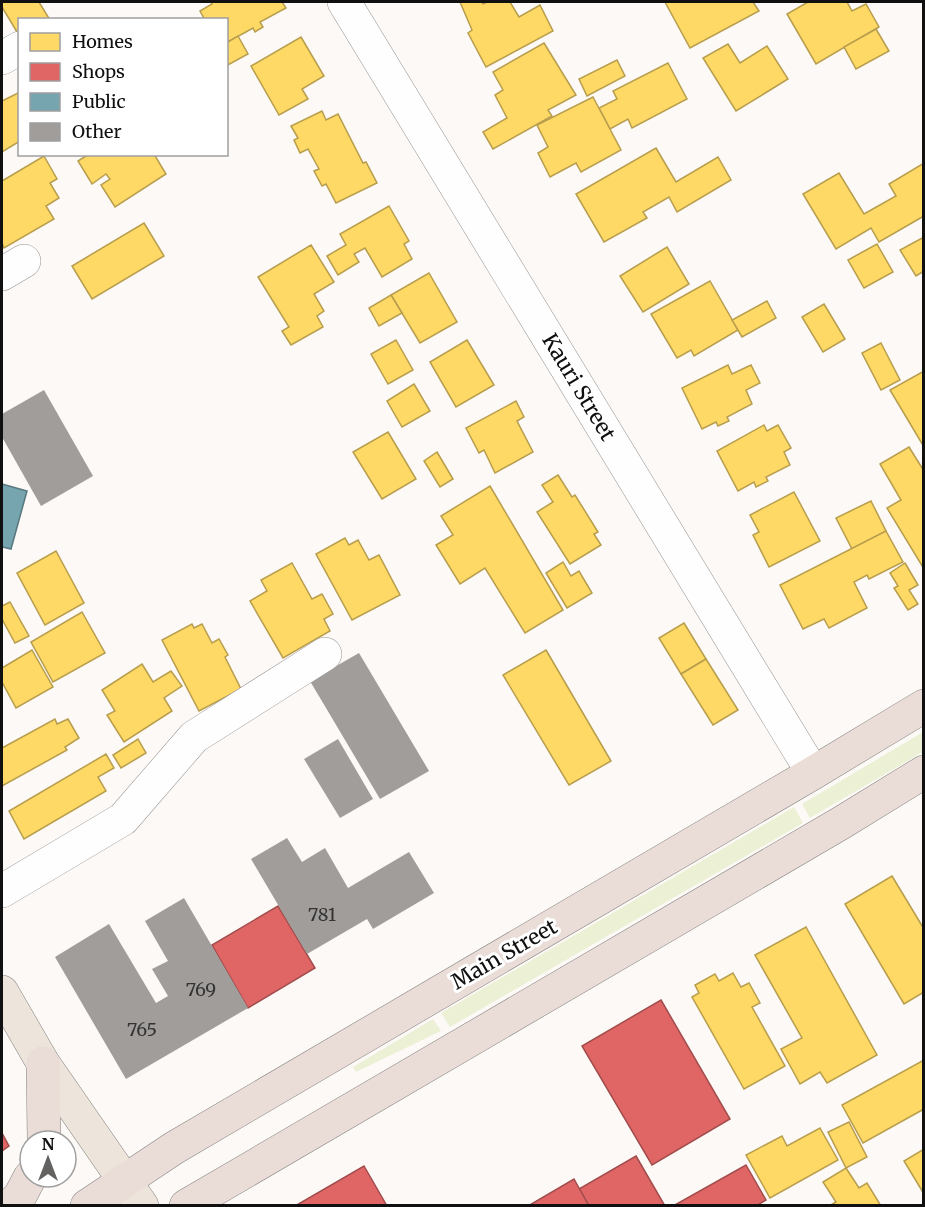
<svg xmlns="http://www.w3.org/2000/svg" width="925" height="1207" font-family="Merriweather,serif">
  <rect width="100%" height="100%" fill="#fcf9f6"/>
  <g fill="#ecf1d6">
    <path d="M923,732v20l-113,66 -8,-14z"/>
    <path d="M794,807l9,16 -353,204 -9,-14z"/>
    <path d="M433,1019l8,12 -85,41 -3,-5z"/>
  </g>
  <g fill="#ffd966" stroke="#b79d4c" stroke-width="1.5">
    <path d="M2,2h37l11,18h-30v17l-18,-30z"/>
    <path d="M211,2h71l4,6 -26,14 3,5 -8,5 -2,-4 -27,15v-23h-21l-5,-9 12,-7z"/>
    <path d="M460,2h22l1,2 4,-2h23l9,15 21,-12 13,26 -67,36 -18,-34 4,-3z"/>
    <path d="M665,2h88l6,9 -69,37z"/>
    <path d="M808,2h39l5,9 14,-7 13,23 -63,37 -29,-50z"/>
    <path d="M876,29l13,22 -33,18 -12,-22z"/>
    <path d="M238,36l10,18 -22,12v-23z"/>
    <path d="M301,37l23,39 -22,13 6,10 -29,16 -28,-49z"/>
    <path d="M544,43l32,52 -28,15 4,6 -59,33 -10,-17 24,-14 -12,-23 8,-5 -10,-18z"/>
    <path d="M728,44l12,19 27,-17 21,33 -52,32 -33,-53z"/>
    <path d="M617,60l8,16 -38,20 -8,-17z"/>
    <path d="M668,63l19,36 -55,29 -4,-9 -18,10 -11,-21 18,-9 -4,-8z"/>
    <path d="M20,92v49l-18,11v-51z"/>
    <path d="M593,97l28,53 -40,22 -5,-9 -26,14 -12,-24 10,-6 -11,-22z"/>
    <path d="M322,111l4,9 12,-6 25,49 3,-1 11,21 -41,20 -10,-19 -4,2 -8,-15 5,-2 -11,-20 -8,4 -6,-13 4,-2 -7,-12z"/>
    <path d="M656,148l20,34 42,-25 13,23 -54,32 -8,-15 -26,15 4,6 -43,24 -28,-48z"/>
    <path d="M89,154h65l12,20 -51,33 -14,-22 9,-6 -4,-5 -14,10 -14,-23z"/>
    <path d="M44,156l13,23 -7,4 9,15 -13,8 8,13 -50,29 -2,-5v-62z"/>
    <path d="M924,163v53l-45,26 -8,-14 -35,21 -33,-55 36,-21 25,41 32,-18 -7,-12z"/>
    <path d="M389,206l20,35 -5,3 8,15 -30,18 -17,-29 -11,6 5,8 -21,13 -11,-19 19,-11 -6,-11z"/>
    <path d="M144,223l20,33 -72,43 -20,-33z"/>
    <path d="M924,237v34l-8,5 -16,-26z"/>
    <path d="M877,244l16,28 -29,16 -16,-28z"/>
    <path d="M311,245l23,37 -20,12 10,17 -7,5 6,11 -32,18 -9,-14 7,-4 -31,-50z"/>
    <path d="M667,247l22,37 -46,28 -23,-36z"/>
    <path d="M429,273l28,49 -37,21 -29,-48z"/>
    <path d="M710,281l28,49 -44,26 -3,-6 -14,8 -26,-44z"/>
    <path d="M391,295l11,18 -23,13 -10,-18z"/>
    <path d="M767,301l9,17 -34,19 -10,-17z"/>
    <path d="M824,304l21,35 -22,13 -21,-35z"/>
    <path d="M396,340l17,30 -25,14 -17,-30z"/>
    <path d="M467,340l27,45 -38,22 -26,-45z"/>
    <path d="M881,343l19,37 -19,10 -19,-37z"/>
    <path d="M728,365l4,9 19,-9 9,18 -14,7 6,14 -25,13 2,4 -11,5 -2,-4 -14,7 -20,-41z"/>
    <path d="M924,371v76l-34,-57z"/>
    <path d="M414,384l16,27 -28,16 -15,-26z"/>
    <path d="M516,401l8,16 -7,4 16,31 -38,21 -11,-23 -5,3 -13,-25z"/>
    <path d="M764,425l3,6 11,-6 13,23 -7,4 6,13 -24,12 2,4 -12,6 -2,-5 -16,9 -21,-40z"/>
    <path d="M388,432l28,47 -34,20 -29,-47z"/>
    <path d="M909,447l15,24v98l-37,-61 14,-8 -21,-36z"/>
    <path d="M437,452l16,27 -13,8 -16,-26z"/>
    <path d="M558,475l14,22 3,-2 23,37 -4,2 7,11 -31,19 -33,-52 16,-10 -11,-17z"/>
    <path d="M490,486l73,124 -38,23 -40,-65 -25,16 -24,-39 17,-10 -12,-19z"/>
    <path d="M794,492l26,49 -51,26 -16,-32 6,-3 -9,-17z"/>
    <path d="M871,501l15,30 -34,18 -16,-31z"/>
    <path d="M886,531l17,31 -34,17 -2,-4 -13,7 13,26 -38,20 -5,-9 -21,10 -23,-44z"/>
    <path d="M345,538l4,7 9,-5 11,20 10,-5 21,40 -48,25 -36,-66z"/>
    <path d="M56,551l28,52 -39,22 -28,-52z"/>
    <path d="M563,562l8,14 8,-5 13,22 -25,15 -21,-35z"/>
    <path d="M292,563l20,36 10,-5 11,20 -9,5 6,12 -47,27 -33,-57 17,-10 -6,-11z"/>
    <path d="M905,563l13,22 -9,5 9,14 -10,6 -14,-22 4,-2 -8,-13z"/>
    <path d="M10,602l19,34 -14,7 -13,-24v-13z"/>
    <path d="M82,612l23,41 -52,29 -22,-40z"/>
    <path d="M684,623l22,36 -25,15 -22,-36z"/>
    <path d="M192,624l2,4 8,-4 10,19 7,-4 9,16 -3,2 16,32 -42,22 -37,-71z"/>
    <path d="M32,650l21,37 -37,21 -14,-26v-14z"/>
    <path d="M546,650l65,111 -42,24 -66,-110z"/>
    <path d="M706,659l32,51 -25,15 -32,-51z"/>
    <path d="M142,664l11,18 18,-11 11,15 -18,12 8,13 -48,31 -17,-27 8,-4 -13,-21z"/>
    <path d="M55,719l2,5 11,-5 11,19 -14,9 2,3 -65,36v-38z"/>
    <path d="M138,739l8,14 -25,15 -8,-13z"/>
    <path d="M106,754l8,14 -16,9 8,14 -82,48 -15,-28z"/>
    <path d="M892,876l32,53v63l-20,12 -59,-100z"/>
    <path d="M806,927l71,128 -50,28 -7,-11 -20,12 -19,-35 21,-11 -47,-83z"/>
    <path d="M733,973l8,14 8,-4 11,20 -8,4 33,59 -41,23 -52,-92 7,-4 -4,-8 20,-11 4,7z"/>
    <path d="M924,1060v49l-61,34 -21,-38z"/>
    <path d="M849,1122l18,35 -21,11 -18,-36z"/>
    <path d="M820,1128l18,32 -68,38 -24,-43 36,-19 5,10z"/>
    <path d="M924,1149v45l-20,-33z"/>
    <path d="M846,1168l13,20 8,-5 14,23h-52l7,-4 -13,-20z"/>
  </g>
  <g fill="#e06666" stroke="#a24c4c" stroke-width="1.5">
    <path d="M278,906l37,62 -67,40 -36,-63z"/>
    <path d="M661,1000l69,119 -78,46 -70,-119z"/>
    <path d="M2,1133l7,13 -7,5z"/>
    <path d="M636,1156l29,50h-76l-10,-17z"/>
    <path d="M746,1165l20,35 -10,6h-83z"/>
    <path d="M364,1166l23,40h-92z"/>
    <path d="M574,1179l15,27h-61z"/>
  </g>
  <path fill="#76a5af" stroke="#57787f" stroke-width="1.5" d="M2,484l25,7 -16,58 -9,-2z"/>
  <g fill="#a09d9b">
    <path d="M44,390l49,86 -52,30 -39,-69v-23z"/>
    <path d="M359,653l70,118 -49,28 -70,-118z"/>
    <path d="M338,739l35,60 -33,19 -36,-59z"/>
    <path d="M287,838l15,24 23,-14 23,40 61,-36 25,41 -61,36 -6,-10 -60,35 -56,-95z"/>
    <path d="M184,898l64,110 -122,71 -71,-122 54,-33 47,79 12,-7 -16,-27 16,-8 -23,-40z"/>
  </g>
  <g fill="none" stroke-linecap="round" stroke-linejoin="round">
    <defs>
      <g id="minor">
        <path d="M344,2l469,771"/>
        <path d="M2,58l18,-10"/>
        <path d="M2,274l22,-13"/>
        <path d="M2,891l121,-72 71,-82 131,-83"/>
      </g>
      <path id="major" d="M2,992l41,71 99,143"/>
      <g id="highway">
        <path d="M43,1063l1,78"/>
        <path d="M10,1206l10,-10 10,-19"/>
        <path d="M87,1206l87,-58 639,-375 111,-67"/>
        <path d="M186,1206l655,-383 83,-51"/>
      </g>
    </defs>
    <use href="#minor" stroke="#969594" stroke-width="34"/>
    <use href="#major" stroke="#848281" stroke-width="34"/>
    <use href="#highway" stroke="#848281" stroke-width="34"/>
    <use href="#minor" stroke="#fffefe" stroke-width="33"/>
    <use href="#major" stroke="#ede5db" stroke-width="33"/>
    <use href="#highway" stroke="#eadcd7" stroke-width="33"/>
  </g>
  <g text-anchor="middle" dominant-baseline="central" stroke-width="6" stroke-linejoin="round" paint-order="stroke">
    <g font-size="18" fill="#343333">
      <text x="322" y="914">781</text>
      <text x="201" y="989">769</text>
      <text x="142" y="1029">765</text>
    </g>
    <g font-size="21" fill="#101010" stroke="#fff">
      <text transform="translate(579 387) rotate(59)">Kauri Street</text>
      <text transform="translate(504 954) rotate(-30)">Main Street</text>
    </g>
  </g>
  <rect width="925" height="1207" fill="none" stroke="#101010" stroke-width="6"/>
  <rect x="18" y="18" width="210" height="138" fill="#ffffff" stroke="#9f9f9f" stroke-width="1.5"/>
  <rect x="30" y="33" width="30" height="18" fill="#ffd966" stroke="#9f9f9f" stroke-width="1.5"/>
  <text x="72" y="48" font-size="18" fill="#101010">Homes</text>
  <rect x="30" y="63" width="30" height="18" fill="#e06666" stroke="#9f9f9f" stroke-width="1.5"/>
  <text x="72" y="78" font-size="18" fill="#101010">Shops</text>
  <rect x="30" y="93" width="30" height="18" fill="#76a5af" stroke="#9f9f9f" stroke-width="1.5"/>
  <text x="72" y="108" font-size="18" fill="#101010">Public</text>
  <rect x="30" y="123" width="30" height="18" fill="#a09d9b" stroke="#9f9f9f" stroke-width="1.5"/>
  <text x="72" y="138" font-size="18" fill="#101010">Other</text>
  <g transform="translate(48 1159)"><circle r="28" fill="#ffffff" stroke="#9f9f9f" stroke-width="1.5"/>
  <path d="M0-4.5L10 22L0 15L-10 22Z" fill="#636260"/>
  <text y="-9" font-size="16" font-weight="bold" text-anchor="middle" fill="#101010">N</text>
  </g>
</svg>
